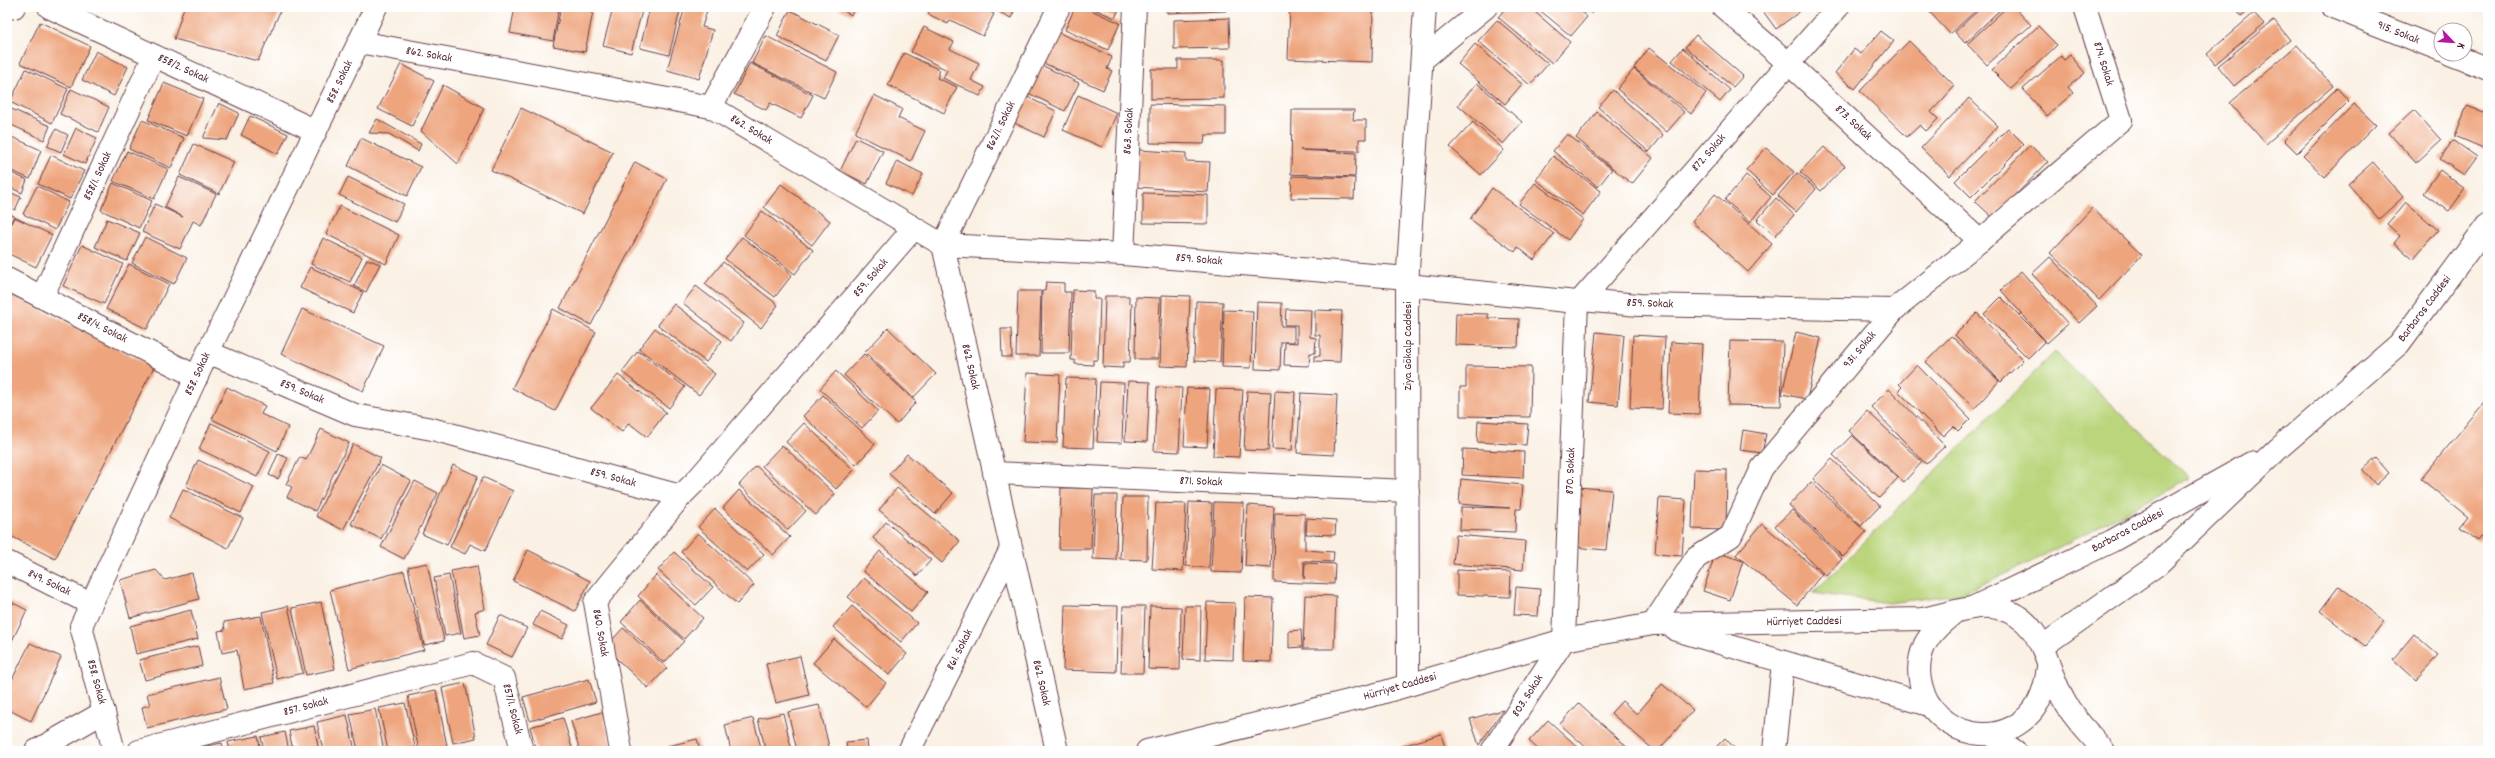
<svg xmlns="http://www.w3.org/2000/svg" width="2495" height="758" font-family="Dekko,sans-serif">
  <rect width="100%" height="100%" fill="#fff"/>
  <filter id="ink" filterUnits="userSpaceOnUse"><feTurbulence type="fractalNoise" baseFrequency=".025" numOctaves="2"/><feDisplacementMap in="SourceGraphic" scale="8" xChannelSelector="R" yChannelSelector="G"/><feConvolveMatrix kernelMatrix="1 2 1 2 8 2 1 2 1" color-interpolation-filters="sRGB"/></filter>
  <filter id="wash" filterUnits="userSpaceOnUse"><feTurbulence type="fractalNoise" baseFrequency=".012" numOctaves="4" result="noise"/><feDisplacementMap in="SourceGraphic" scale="16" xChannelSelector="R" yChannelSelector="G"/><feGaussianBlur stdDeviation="0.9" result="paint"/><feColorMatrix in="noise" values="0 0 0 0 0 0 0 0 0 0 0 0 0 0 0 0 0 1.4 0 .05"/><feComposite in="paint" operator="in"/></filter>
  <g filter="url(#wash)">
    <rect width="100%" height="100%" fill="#faf0e3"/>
    <path fill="#bad57b" stroke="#827a53" d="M2055,352l135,126 -165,87 -66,29 -70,9 -76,-10z"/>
    <g id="blocks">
      <g fill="#eea57e">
        <path d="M184,7h98l-24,54 -84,-22z"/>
        <path d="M515,7h44l-6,34 -43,-8z"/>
        <path d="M561,7h33l-9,45 -32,-6z"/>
        <path d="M613,7h30l-12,46 -28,-7z"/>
        <path d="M650,7h31l-12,48 -29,-7z"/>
        <path d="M685,7h23l-6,20 11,3 -14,49 -32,-9z"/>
        <path d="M836,7h19l-4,8z"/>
        <path d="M924,7h56l14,7 -11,22 -33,-16 -2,4 -20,-10 2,-4z"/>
        <path d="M989,7h27l-5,11z"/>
        <path d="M1075,7h9l36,16 -12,27 -43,-20z"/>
        <path d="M1089,7h31l-5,11z"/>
        <path d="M1167,7h59v4l-59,2z"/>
        <path d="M1290,7h83l-1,55 -84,-3z"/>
        <path d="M1507,7h22l41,35 -18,21 -54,-46z"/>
        <path d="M1536,7h40l11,10 -16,19z"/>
        <path d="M1584,7h14l-6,7z"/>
        <path d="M1760,7h46l-30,22z"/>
        <path d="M1925,7h55l-30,27z"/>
        <path d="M1982,7h21l-38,36 -10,-11z"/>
        <path d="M2007,7h7l17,18 -44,40 -20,-21z"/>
        <path d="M2234,7h19l-12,9z"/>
        <path d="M790,10l49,25 -13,26 -49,-25z"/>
        <path d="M2254,13l10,11 -49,40 -8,-10z"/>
        <path d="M1229,18l1,30 -56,1v-29z"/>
        <path d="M1497,20l51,44 -18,21 -52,-44z"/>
        <path d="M2274,20l16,20 -56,46 -16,-20z"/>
        <path d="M40,22l50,24 -19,41 -51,-24z"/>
        <path d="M2038,26l19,19 -46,44 -19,-19z"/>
        <path d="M924,27l30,15 -4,7 29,14 -8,17 14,7 -5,9 -37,-18 4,-8 -36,-18z"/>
        <path d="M1053,30l59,27 -5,12 5,2 -9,19 -64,-29z"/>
        <path d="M1881,31l13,10 -39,48 -20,-16 19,-24 7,5z"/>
        <path d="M1696,35l47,41 -10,11 -48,-40z"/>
        <path d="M766,36l71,36 -13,26 -72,-35z"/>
        <path d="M1909,41l46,45 -24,26 7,7 -12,12 -6,-6 -13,12 -47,-46z"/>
        <path d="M1475,44l47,40 -17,20 -47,-40z"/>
        <path d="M2297,45l36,41 -67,58 -36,-41z"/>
        <path d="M1649,48l57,45 -15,21 -57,-46z"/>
        <path d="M1683,48l47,42 -10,12 -48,-41z"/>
        <path d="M96,51l32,16 -14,29 -32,-16z"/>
        <path d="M904,53l36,17 -3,8 20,9 -13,26 -56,-28z"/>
        <path d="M2070,55l15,18 -17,14 5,6 -26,23 -24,-27 38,-33 3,4z"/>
        <path d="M1178,60h46v38l-73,1v-30h27z"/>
        <path d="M1035,62l44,21 -14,28 -43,-21z"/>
        <path d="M750,63l63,32 -12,23 -31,-15 -4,7 -32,-16z"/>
        <path d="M401,64l33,17 -22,45 -34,-17z"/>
        <path d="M26,69l42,20 -16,34 -42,-21z"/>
        <path d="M1634,69l50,43 -17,20 -50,-43z"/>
        <path d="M164,83l39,16 -16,37 -39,-16z"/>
        <path d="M1477,83l45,39 -19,22 -45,-39z"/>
        <path d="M443,85l41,23 -26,56 -37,-33z"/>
        <path d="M2337,88l12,13 -52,52 -13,-13z"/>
        <path d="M71,89l38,18 -11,25 -38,-18z"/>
        <path d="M1613,90l50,45 -14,17 -51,-45z"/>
        <path d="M1019,93l37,18 -12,26 -38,-18z"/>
        <path d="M874,95l28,14 -4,9 27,13 -14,30 -56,-28z"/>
        <path d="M1078,95l39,18 -15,34 -39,-17z"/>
        <path d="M1969,98l29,28 -48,50 -29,-28z"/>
        <path d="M219,103l20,10 -12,27 -24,-2z"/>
        <path d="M1150,104l76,2v29h-21l-1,9 -54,-1z"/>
        <path d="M2354,104l22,21 -51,52 -22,-21z"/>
        <path d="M2467,106l21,8v36l-33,-14z"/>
        <path d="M7,107l43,19 -6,14 -37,-17z"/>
        <path d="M521,108l92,44 -30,62 -92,-44z"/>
        <path d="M1292,110h62l-1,10h13v19h-7v12l-59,-1 56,3 -1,24 -64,-3z"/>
        <path d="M2414,110l27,30 -25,23 -27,-30z"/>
        <path d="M1597,112l56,46 -21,26 -56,-46z"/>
        <path d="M250,116l38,18 -10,20 -37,-19z"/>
        <path d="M377,119l44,25 -3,7 -29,-17 -20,-1z"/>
        <path d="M142,120l42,18 -13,30 -42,-19z"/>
        <path d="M1473,122l31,28 -23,25 -31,-28z"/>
        <path d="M76,128l21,10 -12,26 -21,-10z"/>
        <path d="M2008,128l16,16 -53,53 -16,-16z"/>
        <path d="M56,129l12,6 -7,17 -14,-6z"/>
        <path d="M1567,134l45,35 -14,18 -45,-36z"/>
        <path d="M7,135l34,15 -11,29 -23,-10z"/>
        <path d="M361,138l60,29 -14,29 -59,-30z"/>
        <path d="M856,138l27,13 -16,33 -27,-13z"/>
        <path d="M2453,140l24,17 -13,18 -24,-16z"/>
        <path d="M194,144l40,18 -15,32 -39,-19z"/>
        <path d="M2030,145l18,17 -55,56 -18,-17z"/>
        <path d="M1824,147l21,19 -24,25 -21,-19z"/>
        <path d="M1766,148l28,24 -21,23 -27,-25z"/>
        <path d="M1139,150l47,3v8l24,1 -2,30 -72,-5z"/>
        <path d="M127,151l41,18 -14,30 -41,-18z"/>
        <path d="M51,155l33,16 -14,28 -32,-15z"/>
        <path d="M1553,156l48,35 -18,24 -47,-35z"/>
        <path d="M897,161l26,13 -11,22 -26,-13z"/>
        <path d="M635,162l32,17 -76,146 -31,-17z"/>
        <path d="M2373,162l30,35 -24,22 -31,-35z"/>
        <path d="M2440,170l25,19 -16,22 -26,-18z"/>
        <path d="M7,171l20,9 -5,13 -15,-7z"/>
        <path d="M1797,173l19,16 -20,23 -18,-16z"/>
        <path d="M1746,175l25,22 -21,25 -25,-22z"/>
        <path d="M1292,176l63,2 -1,21 -63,-1z"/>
        <path d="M179,177l37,17 -15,31 -8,-4 -13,28 -38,-17 13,-28 28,13 -18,-10z"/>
        <path d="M348,177l56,27 -9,18 -56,-27z"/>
        <path d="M113,183l39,18 -13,27 -38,-18z"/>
        <path d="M1535,183l48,36 -15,21 -49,-36z"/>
        <path d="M781,184l49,37 -18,24 -48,-38z"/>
        <path d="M37,186l32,16 -14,28 -32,-16z"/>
        <path d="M1492,188l62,46 -20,26 -16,-13 -3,5 -45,-33z"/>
        <path d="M7,191l14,6 -6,13 -8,-4z"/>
        <path d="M1143,193l65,2v29l-65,-1z"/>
        <path d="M1715,194l57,50 -24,28 -56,-50z"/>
        <path d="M1776,198l18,17 -19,21 -18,-16z"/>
        <path d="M2406,202l32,28 -25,29 -19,-16 6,-7 -13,-12z"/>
        <path d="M340,206l59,29 -13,29 -60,-30z"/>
        <path d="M2092,208l50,47 -43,45 -49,-47z"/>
        <path d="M762,211l51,39 -18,24 -51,-39z"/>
        <path d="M7,213l7,3 -7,14z"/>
        <path d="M14,217l38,18 -16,32 -29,-14v-21z"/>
        <path d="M107,219l33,14 -13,28 -32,-14z"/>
        <path d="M145,237l42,21 -13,26 -42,-21z"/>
        <path d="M742,237l50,38 -17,22 -50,-38z"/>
        <path d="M323,238l39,19 -12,25 -39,-18z"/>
        <path d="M82,245l41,19 -19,40 -41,-18z"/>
        <path d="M2050,257l47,49 -18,17 -47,-49z"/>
        <path d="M367,259l13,5 -14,28 -12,-6z"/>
        <path d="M723,262l55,43 -17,23 -56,-44z"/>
        <path d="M129,264l40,20 -22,45 -41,-20z"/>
        <path d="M310,267l53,25 -10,21 -53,-25z"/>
        <path d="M2021,271l47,53 -21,19 -46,-53z"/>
        <path d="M1046,282l18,1v9h7l-2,61h-28l1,-62h3z"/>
        <path d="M696,286l48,37 -13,18 -48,-38z"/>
        <path d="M1073,290l21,1v8h6l-2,61h-5v5l-18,-1v-4h-4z"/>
        <path d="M1018,291h23l-2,65h-23z"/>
        <path d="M7,292l147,75 -99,192 -48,-25z"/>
        <path d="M1162,295l28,1 -3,71 -27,-1z"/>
        <path d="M1105,296h24v7h3l-2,59h-7v6l-20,-1z"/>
        <path d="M1136,297l24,1 -2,61h-23z"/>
        <path d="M2001,297l44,44 -17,17 -44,-44z"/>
        <path d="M1196,301l27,1 -3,60 -26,-1z"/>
        <path d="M1257,302l25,1 -1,23h13v16h-13l-1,28 -25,-1z"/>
        <path d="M674,304l48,37 -16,21 -48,-37z"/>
        <path d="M302,309l82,37 -21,45 -82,-37z"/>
        <path d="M553,309l43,23 -41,79 -43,-23z"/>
        <path d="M1286,309l25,1 -1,27 6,1 -1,15h-5l-1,13 -25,-1 1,-23 12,1v-18h-12z"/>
        <path d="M1224,310l29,1 -2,57 -29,-1z"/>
        <path d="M1315,310l27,1 -2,51 -26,-1v-5h6v-21h-5z"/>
        <path d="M1456,313l32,1v4l31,1 -1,28 -63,-2z"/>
        <path d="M1977,313l46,47 -22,22 -46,-47z"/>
        <path d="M655,328l60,46 -16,21 -60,-46z"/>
        <path d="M888,328l48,46 -23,24 -48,-46z"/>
        <path d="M1001,329h10l1,28h-10z"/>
        <path d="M1596,332l28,3 -6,70 -29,-3z"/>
        <path d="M1796,332l25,6 -14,61 -25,-5z"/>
        <path d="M1633,335l32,2 -3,72 -32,-1z"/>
        <path d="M1951,336l48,45 -24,27 -49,-46z"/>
        <path d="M1730,341l53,1 -2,64 -53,-1z"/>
        <path d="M1671,342l31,2 -3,70 -31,-1z"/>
        <path d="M638,351l47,36 -16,21 -47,-36z"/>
        <path d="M864,354l52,48 -19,22 -53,-49z"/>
        <path d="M1917,365l53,54 -12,12 -5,-5 -10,10 -45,-45 4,-4 -3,-3z"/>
        <path d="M1466,366l65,1 -1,50 -70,-1v-29h6z"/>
        <path d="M836,371l42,40 -16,17 -42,-39z"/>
        <path d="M1027,373l33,2 -3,68 -34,-1z"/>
        <path d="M618,375l48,37 -19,25 -18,-14 -7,9 -31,-24z"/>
        <path d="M1066,378l30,1 -3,69 -30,-1z"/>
        <path d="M1128,381l22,1 -3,60 -22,-1z"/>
        <path d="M1100,382l24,1 -2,60 -25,-1z"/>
        <path d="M227,387l38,19 -4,8 27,13 -11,24 -65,-32z"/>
        <path d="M1157,387l25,1 -3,64 -25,-1z"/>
        <path d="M1187,388l23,1 -3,58 -23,-1z"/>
        <path d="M1216,389l27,1 -4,67 -26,-1z"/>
        <path d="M1889,389l56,57 -19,18 -55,-57z"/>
        <path d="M1247,391l24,1 -3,59 -24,-1z"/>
        <path d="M1275,391l20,1 -3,58 -20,-1z"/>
        <path d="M1301,393l36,2 -3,60 -37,-2z"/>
        <path d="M823,395l52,49 -19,21 -53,-49z"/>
        <path d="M2488,398v137l-3,-3 -7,9 -18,-14 8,-10 -47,-38z"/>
        <path d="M1867,411l55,51 -18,20 -55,-51z"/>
        <path d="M1478,421l50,3 -2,21 -49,-3z"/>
        <path d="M211,423l59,28 -13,26 -58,-28z"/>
        <path d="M804,423l50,47 -18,19 -50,-47z"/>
        <path d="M321,429l28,14 -34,68 -28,-14 5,-10 -6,-3 14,-27 6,3z"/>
        <path d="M1743,430l23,4 -4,19 -22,-3z"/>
        <path d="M1852,435l46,43 -19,20 -46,-43z"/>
        <path d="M353,444l28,14 -38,72 -27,-14z"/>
        <path d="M782,445l53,49 -19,21 -54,-49z"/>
        <path d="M1463,449l61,3 -1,26 -61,-3z"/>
        <path d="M278,454l10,4 -10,21 -9,-4z"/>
        <path d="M907,454l46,39 -18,21 -46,-40z"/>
        <path d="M2376,458l13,15 -13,12 -13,-15z"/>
        <path d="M1832,459l48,47 -19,20 -48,-47z"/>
        <path d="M198,460l56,27 -13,26 -55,-27z"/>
        <path d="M381,465l30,16 -30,58 -30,-15z"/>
        <path d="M453,465l25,11 -31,69 -25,-11z"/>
        <path d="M756,466l50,45 -18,19 -49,-45z"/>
        <path d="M1694,469l33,1 -1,60 -34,-1z"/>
        <path d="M483,477l30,14 -28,60 -15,-7 -5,10 -15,-7z"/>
        <path d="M1461,479l62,6 -2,24h-5l-1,23 -55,-2 1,-23 49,1 -51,-4z"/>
        <path d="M415,481l23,12 -34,66 -23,-12z"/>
        <path d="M1811,482l55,50 -23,25 -54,-52z"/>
        <path d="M1579,487l33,3 -6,60 -33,-3z"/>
        <path d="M897,488l63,53 -18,22 -63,-53z"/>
        <path d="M1061,488h32l-2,61h-32z"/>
        <path d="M183,489l60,29 -15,30 -59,-30z"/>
        <path d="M739,490l51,47 -17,18 -50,-47z"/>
        <path d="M1095,495h22l-1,65 -23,-1z"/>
        <path d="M1123,497h25l-1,63 -27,-1z"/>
        <path d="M1659,498l27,2 -4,56 -27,-2z"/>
        <path d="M1189,502l23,1 -3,65 -23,-2z"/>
        <path d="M1214,502l30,1 -3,70 -30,-1z"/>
        <path d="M1156,503l30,1 -3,67 -31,-2z"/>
        <path d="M1248,505l26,2 -3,61 -26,-2z"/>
        <path d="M715,509l49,45 -17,18 -49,-45z"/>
        <path d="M1792,510l50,49 -16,17 -51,-50z"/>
        <path d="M1275,513l30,1v36l29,2 -1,10 -29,-1v18l1,-16 30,1 -1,20 -60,-2z"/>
        <path d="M1307,518l29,2 -1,15 -29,-1z"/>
        <path d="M886,522l45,38 -14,16 -44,-38z"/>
        <path d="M1762,524l60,50 -25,31 -61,-50z"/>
        <path d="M698,533l56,52 -17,19 -56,-52z"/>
        <path d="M1456,535l69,6 -2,29 -70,-6z"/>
        <path d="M528,550l62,31 -15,30 -62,-30z"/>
        <path d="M880,551l48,41 -17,20 -48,-41z"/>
        <path d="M674,552l39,35 -17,18 -38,-35z"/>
        <path d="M1716,552l27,9 -13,39 -27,-9z"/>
        <path d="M427,563l17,78 -20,4 -16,-78z"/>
        <path d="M477,566l8,43 -10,3 5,23 -16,3 -13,-67z"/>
        <path d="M156,570l9,10 27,-7 7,26 -69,19 -10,-38z"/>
        <path d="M1457,570l54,2 -1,25 -53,-2z"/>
        <path d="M404,571l20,79 -75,19 -19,-79z"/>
        <path d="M449,575l12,58 -16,3 -11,-58z"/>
        <path d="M656,575l47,43 -19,21 -46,-43z"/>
        <path d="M864,578l53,45 -16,19 -53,-45z"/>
        <path d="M2339,586l45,35 -19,25 -45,-35z"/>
        <path d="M1516,587l24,2 -2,27 -24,-1z"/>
        <path d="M1305,595l31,1 -2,53h-31z"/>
        <path d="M1245,597l28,1 -2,64 -28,-1z"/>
        <path d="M7,600l20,10 -20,41z"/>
        <path d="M640,600l44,41 -20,22 -43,-41z"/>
        <path d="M321,602l14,67 -29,6 -14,-67z"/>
        <path d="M1207,602l28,1 -2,57 -28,-1z"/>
        <path d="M1065,605l53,1 -2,66 -53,-2z"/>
        <path d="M288,606l15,67 -26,6 -15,-67z"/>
        <path d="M852,606l55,48 -18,21 -56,-48z"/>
        <path d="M1123,606h22l-2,67h-22z"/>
        <path d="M1150,606l31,1 -1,63 -32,-1z"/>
        <path d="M1185,606h16l-1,54 -17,-1z"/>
        <path d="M191,610l7,29 -62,15 -6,-28z"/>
        <path d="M540,611l29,14 -7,14 -29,-14z"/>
        <path d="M500,615l27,13 -15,29 -26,-12z"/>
        <path d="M261,616l13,67 -30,6 -7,-39 -15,3 -4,-22 7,-1 -1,-8z"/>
        <path d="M623,628l44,40 -19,20 -43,-40z"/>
        <path d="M1301,630l1,17 -13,1v-17z"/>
        <path d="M2414,634l25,22 -23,24 -23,-21z"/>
        <path d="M834,639l52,44 -20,24 -53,-44z"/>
        <path d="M30,643l31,14 -30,64 -24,-12v-19z"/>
        <path d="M198,646l4,20 -57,14 -6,-20z"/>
        <path d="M800,656l9,39 -33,8 -10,-39z"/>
        <path d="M219,677l8,32 -80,19 -5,-21 8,-2 -3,-11z"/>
        <path d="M589,679l7,23 -66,19 -7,-24z"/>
        <path d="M465,683l11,55 -23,5 -11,-55z"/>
        <path d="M1662,684l31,26 -35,41h-3l-44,-38 11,-12 15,13z"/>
        <path d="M436,690l12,61h-29l-11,-55z"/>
        <path d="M405,703l11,48h-28l-9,-43z"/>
        <path d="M1579,703l51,47 -1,1h-39l-30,-27z"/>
        <path d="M819,705l11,46h-33l-9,-39z"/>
        <path d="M375,709l9,42h-26l-8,-37z"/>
        <path d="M1503,710l-24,35 -9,-26z"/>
        <path d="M602,712l11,39h-33l-9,-30z"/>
        <path d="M783,713l9,38h-26l-8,-32z"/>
        <path d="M347,715l8,36h-32l-6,-29z"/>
        <path d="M563,718l10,33h-36l-7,-24z"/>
        <path d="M753,718l9,33h-31l-6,-26z"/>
        <path d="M1548,720l34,31h-42l-11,-10z"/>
        <path d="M314,726l5,25h-26l-4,-20z"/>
        <path d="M285,732l4,19h-25l-3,-14z"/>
        <path d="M1441,734l5,17h-49l-1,-3z"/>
        <path d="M258,736l3,15h-31l-2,-9z"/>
        <path d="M1725,738l12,13h-25z"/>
        <path d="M697,739l3,12h-31l-1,-5z"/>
        <path d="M867,740l1,11h-21l-1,-9z"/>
        <path d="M222,743l2,8h-28v-3z"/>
      </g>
    </g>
  </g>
  <g filter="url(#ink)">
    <use href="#blocks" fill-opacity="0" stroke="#643e47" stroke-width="1"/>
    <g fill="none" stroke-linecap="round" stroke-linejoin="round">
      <defs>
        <g id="minor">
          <path d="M49,7l267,124"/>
          <path d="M765,7l-54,100 232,138 114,506"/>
          <path d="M1723,7l65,56 192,178"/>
          <path d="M7,8l7,-1"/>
          <path d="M359,42l352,65"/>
          <path d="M1422,60l64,-53"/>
          <path d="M943,245l180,9 285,24"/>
          <path d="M943,245l116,-238"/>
          <path d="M1123,254l12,-247"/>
          <path d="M7,279l190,98"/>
          <path d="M1407,285l170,17 4,-2 58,5 255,5"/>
          <path d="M42,297l112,-241"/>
          <path d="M1581,300l257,-293"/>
          <path d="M208,352l147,63 77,14 249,67 15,-15 218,-253"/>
          <path d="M994,473l414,18"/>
          <path d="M7,562l84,42"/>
          <path d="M1653,624l43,-66 35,-22 31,-68 132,-158 86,-69 141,-121 -36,-113"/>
          <path d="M36,751l68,-39"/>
          <path d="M114,751l-33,-125 127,-274 168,-345"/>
          <path d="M139,751l334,-88 31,15 18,73"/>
          <path d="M621,751l-26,-149 86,-106"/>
          <path d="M909,751l102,-202"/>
          <path d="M1492,751l72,-111 13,-338"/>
        </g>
        <g id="tertiary">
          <path d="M2333,7l108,43"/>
          <path d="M2450,54l38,15"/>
          <path d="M1974,607l138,-66 139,-78"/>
          <path d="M2043,646l114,-81 122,-117 120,-104 89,-120"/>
        </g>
        <g id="secondary">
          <path d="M1954,613c-11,9 -22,18 -29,31 -25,55 35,110 88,83 24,-13 32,-34 35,-60"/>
          <path d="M1676,630l253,75"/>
          <path d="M1408,685l-1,-400 18,-278"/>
          <path d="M1990,734l25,17"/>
          <path d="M1147,751l234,-58 183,-53 89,-16 269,-5c20,-4 56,-16 75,-11 49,10 47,60 69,96 10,17 26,32 38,47"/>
          <path d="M1774,751l9,-89"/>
        </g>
      </defs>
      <use href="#minor" stroke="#643e47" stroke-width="24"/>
      <use href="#tertiary" stroke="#643e47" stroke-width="24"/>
      <use href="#secondary" stroke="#643e47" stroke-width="24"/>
      <use href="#minor" stroke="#fff" stroke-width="22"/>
      <use href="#tertiary" stroke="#fff" stroke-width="22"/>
      <use href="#secondary" stroke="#fff" stroke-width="22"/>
    </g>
  </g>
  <g text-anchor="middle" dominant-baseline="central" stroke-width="3" stroke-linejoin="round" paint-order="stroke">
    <g font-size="12" fill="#4a1f2b" stroke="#fff">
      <text transform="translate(2398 33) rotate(22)">915. Sokak</text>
      <text transform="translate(429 55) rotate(10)">862. Sokak</text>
      <text transform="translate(2103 64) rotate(73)">874. Sokak</text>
      <text transform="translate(183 69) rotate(25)">858/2. Sokak</text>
      <text transform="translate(340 82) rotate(-64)">858. Sokak</text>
      <text transform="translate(1853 123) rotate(43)">873. Sokak</text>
      <text transform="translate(1001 126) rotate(-64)">862/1. Sokak</text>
      <text transform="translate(751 130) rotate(31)">862. Sokak</text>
      <text transform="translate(1129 131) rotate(-87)">863. Sokak</text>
      <text transform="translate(1709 153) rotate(-49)">872. Sokak</text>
      <text transform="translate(98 176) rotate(-65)">858/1. Sokak</text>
      <text transform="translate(1199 260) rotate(5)">859. Sokak</text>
      <text transform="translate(871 278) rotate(-49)">859. Sokak</text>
      <text transform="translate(1650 304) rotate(2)">859. Sokak</text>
      <text transform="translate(2425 309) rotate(-53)">Barbaros Caddesi</text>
      <text transform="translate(102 328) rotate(27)">858/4. Sokak</text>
      <text transform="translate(1408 346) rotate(-90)">Ziya Gökalp Caddesi</text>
      <text transform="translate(1860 350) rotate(-50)">931. Sokak</text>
      <text transform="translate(970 367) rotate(77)">862. Sokak</text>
      <text transform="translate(198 374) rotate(-65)">858. Sokak</text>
      <text transform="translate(302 392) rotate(23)">859. Sokak</text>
      <text transform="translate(1571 471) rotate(-88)">870. Sokak</text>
      <text transform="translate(613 478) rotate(15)">859. Sokak</text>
      <text transform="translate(1201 482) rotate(2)">871. Sokak</text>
      <text transform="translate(2128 531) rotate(-28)">Barbaros Caddesi</text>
      <text transform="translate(49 583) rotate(26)">849. Sokak</text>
      <text transform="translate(1804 622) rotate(-1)">Hürriyet Caddesi</text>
      <text transform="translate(600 633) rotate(80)">860. Sokak</text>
      <text transform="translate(960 650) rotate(-63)">861. Sokak</text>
      <text transform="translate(96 682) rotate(75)">858. Sokak</text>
      <text transform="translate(1041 683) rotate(77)">862. Sokak</text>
      <text transform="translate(1400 687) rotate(-16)">Hürriyet Caddesi</text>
      <text transform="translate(1528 696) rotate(-57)">803. Sokak</text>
      <text transform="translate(306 707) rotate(-15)">857. Sokak</text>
      <text transform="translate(512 709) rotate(76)">857/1. Sokak</text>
    </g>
  </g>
  <rect width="2495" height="758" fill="none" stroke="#fff" stroke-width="24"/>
  <g transform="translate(2453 42) rotate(115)"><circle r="19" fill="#ffffff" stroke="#b7a5aa"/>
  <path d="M0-3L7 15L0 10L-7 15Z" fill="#b5179e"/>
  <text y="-6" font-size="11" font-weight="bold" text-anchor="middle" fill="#4a1f2b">K</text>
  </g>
</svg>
